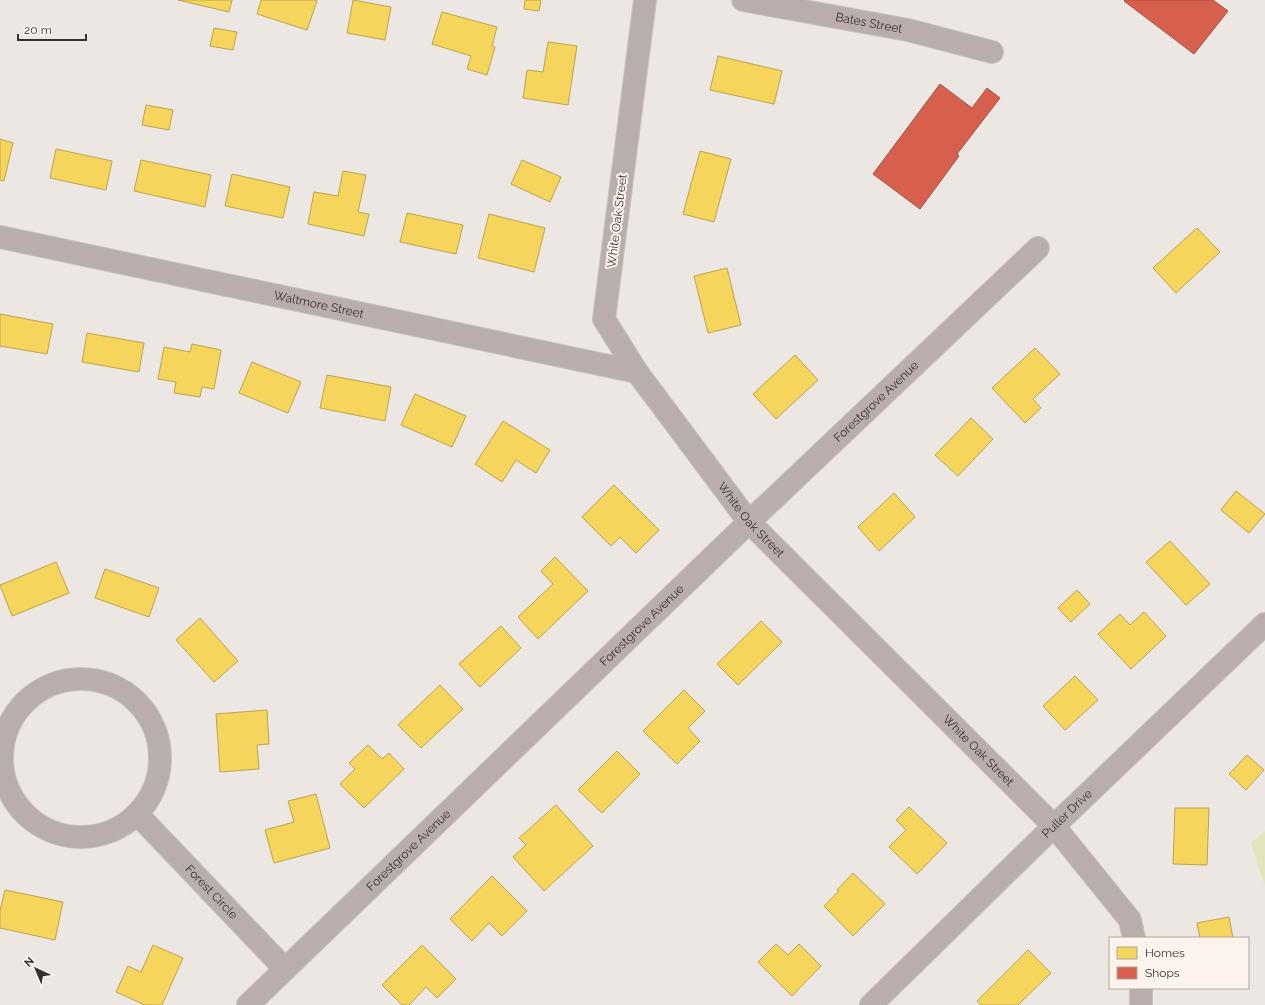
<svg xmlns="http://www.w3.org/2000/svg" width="1265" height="1005" font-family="Raleway,sans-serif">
  <rect width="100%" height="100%" fill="#ece7e2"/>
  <path fill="#e2e4bc" d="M1265,831v55l-14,-43z"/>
  <g fill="#f6d55c" stroke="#bca44e">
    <path d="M178,0h54l-3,12z"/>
    <path d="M261,0h55l1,1 -10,29 -50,-16z"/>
    <path d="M353,0l38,7 -6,33 -38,-7z"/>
    <path d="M525,0h16l-2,11 -15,-2z"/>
    <path d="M442,12l55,15 -5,19 3,1 -8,28 -20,-6 4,-13 -39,-12z"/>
    <path d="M214,28l23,4 -4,18 -23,-4z"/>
    <path d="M548,42l29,4 -9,59 -45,-7 4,-28 16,2z"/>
    <path d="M718,56l64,15 -8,33 -64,-14z"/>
    <path d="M146,105l27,5 -4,20 -27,-5z"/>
    <path d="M0,139l13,4 -9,38 -4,-1z"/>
    <path d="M56,149l56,12 -6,29 -56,-12z"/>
    <path d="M700,151l31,8 -17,63 -31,-8z"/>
    <path d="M141,160l70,15 -6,32 -71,-16z"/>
    <path d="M522,160l39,17 -11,25 -39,-18z"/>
    <path d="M343,171l23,4 -8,37 11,2 -5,22 -56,-12 6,-32 24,4z"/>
    <path d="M232,174l58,13 -7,31 -58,-12z"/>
    <path d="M407,213l56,12 -7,29 -56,-12z"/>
    <path d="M489,214l56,14 -11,44 -56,-14z"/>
    <path d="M1197,228l23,24 -44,41 -23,-25z"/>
    <path d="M727,268l14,57 -33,8 -14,-57z"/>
    <path d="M0,314l53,10 -6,30 -47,-8z"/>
    <path d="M87,333l57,10 -5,29 -57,-10z"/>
    <path d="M192,344l29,6 -7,39 -12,-2 -2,10 -26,-4 2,-11 -18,-3 6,-32 26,5z"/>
    <path d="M1035,348l25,26 -27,25 8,9 -16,15 -33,-35z"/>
    <path d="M795,355l23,25 -42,39 -23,-25z"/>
    <path d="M252,362l49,20 -13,31 -49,-20z"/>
    <path d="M327,375l64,12 -6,34 -65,-13z"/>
    <path d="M415,394l51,22 -14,31 -51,-22z"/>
    <path d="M971,418l22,21 -35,37 -23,-21z"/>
    <path d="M503,421l47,29 -14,23 -20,-13 -14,22 -27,-18z"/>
    <path d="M614,485l45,45 -23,23 -16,-16 -9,9 -29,-29z"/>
    <path d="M1236,491l29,23 -16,19 -28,-23z"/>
    <path d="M894,493l21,24 -36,34 -21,-24z"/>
    <path d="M1170,541l40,43 -24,21 -40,-43z"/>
    <path d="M555,557l33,34 -50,48 -20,-22 35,-33 -12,-13z"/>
    <path d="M56,562l13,31 -57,23 -12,-31z"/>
    <path d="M105,569l54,19 -10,29 -54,-19z"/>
    <path d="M1077,590l13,14 -19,18 -13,-14z"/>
    <path d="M1144,612l22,24 -35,33 -33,-35 22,-20 10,11z"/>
    <path d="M200,618l38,43 -24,21 -38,-42z"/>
    <path d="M761,621l21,21 -44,43 -21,-21z"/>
    <path d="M501,626l20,22 -41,39 -21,-23z"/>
    <path d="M1075,676l23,24 -33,30 -22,-24z"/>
    <path d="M440,685l23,24 -42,39 -23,-23z"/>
    <path d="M684,690l21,21 -17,17 12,13 -23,23 -34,-33z"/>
    <path d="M267,710l2,34 -12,1 2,24 -39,3 -4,-58z"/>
    <path d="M368,745l14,14 7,-6 15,16 -40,39 -24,-24 15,-15 -6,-6z"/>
    <path d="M617,751l23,23 -38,39 -24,-23z"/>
    <path d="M1247,755l17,15 -18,20 -17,-16z"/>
    <path d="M316,794l14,54 -56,15 -9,-33 29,-8 -6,-21z"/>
    <path d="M556,805l37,41 -49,45 -31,-34 13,-12 -7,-7z"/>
    <path d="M909,807l38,36 -30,31 -28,-27 17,-17 -10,-10z"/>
    <path d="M1175,808h34l-2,57 -34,-1z"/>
    <path d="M853,873l32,31 -32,32 -29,-30 15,-15 -2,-1z"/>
    <path d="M492,876l35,35 -25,25 -13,-13 -17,18 -22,-22z"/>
    <path d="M5,890l58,12 -8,38 -55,-12v-17z"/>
    <path d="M1229,917l4,21h-33l-3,-15z"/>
    <path d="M776,944l12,11 11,-11 22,22 -29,30 -34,-34z"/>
    <path d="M153,945l30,13 -21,47h-17l-29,-13 12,-26 13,6z"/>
    <path d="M422,945l34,34 -19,19 -11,-11 -17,18h-7l-20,-20z"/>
    <path d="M1028,950l23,23 -33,32h-37l-4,-4z"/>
  </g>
  <g fill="#d6604d" stroke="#a55244">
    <path d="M1125,0h88l15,11 -34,43 -70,-53z"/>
    <path d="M940,84l32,24 15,-20 13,10 -43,56 2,2 -39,53 -47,-35z"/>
  </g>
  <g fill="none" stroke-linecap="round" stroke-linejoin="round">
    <defs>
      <g id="minor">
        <path id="s1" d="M645,0l-41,319 33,53 112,150 305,304 76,94 4,18"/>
        <path id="s2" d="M743,0l165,30 84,22"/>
        <path id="s3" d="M0,237l637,135"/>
        <circle cx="81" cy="758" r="79"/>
        <path id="s4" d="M139,816l146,153"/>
        <path d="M1141,988v17"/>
        <path id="s5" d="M248,1005l501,-483 289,-274"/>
        <path id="s6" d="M871,1005l183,-179 211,-202"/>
      </g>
    </defs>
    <use href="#minor" stroke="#c6c3bf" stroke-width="24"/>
    <use href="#minor" stroke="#baaeac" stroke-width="22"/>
  </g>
  <g text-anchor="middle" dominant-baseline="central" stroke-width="4" stroke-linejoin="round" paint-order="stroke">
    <g font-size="12" fill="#34312f" stroke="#fcf4ec">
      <text stroke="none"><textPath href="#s2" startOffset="128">Bates Street</textPath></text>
      <text transform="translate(617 221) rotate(-83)">White Oak Street</text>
      <text stroke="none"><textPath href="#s3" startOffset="326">Waltmore Street</textPath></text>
      <text stroke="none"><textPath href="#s5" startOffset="871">Forestgrove Avenue</textPath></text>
      <text stroke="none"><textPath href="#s1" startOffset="571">White Oak Street</textPath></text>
      <text stroke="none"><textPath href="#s5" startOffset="547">Forestgrove Avenue</textPath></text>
      <text stroke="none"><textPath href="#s1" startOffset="895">White Oak Street</textPath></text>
      <text stroke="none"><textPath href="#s6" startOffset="274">Puller Drive</textPath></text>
      <text stroke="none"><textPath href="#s5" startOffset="223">Forestgrove Avenue</textPath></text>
      <text stroke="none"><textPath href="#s4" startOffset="105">Forest Circle</textPath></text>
    </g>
  </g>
  <rect x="1109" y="937" width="140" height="52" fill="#fcf4ec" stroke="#aca6a0"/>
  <rect x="1117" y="947" width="20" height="12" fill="#f6d55c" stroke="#aca6a0"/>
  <text x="1145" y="957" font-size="12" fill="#34312f">Homes</text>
  <rect x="1117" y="967" width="20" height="12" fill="#d6604d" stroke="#aca6a0"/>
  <text x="1145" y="977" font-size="12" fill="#34312f">Shops</text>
  <g transform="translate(36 969) rotate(316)" stroke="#fcf4ec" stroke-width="3" paint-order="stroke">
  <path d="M0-3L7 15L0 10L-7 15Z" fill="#34312f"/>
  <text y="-6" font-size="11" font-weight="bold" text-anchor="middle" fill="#34312f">N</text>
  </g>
  <path d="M18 34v6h68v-6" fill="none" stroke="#34312f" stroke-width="2"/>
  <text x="24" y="34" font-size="12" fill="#34312f" stroke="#fcf4ec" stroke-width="3" paint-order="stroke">20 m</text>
</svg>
